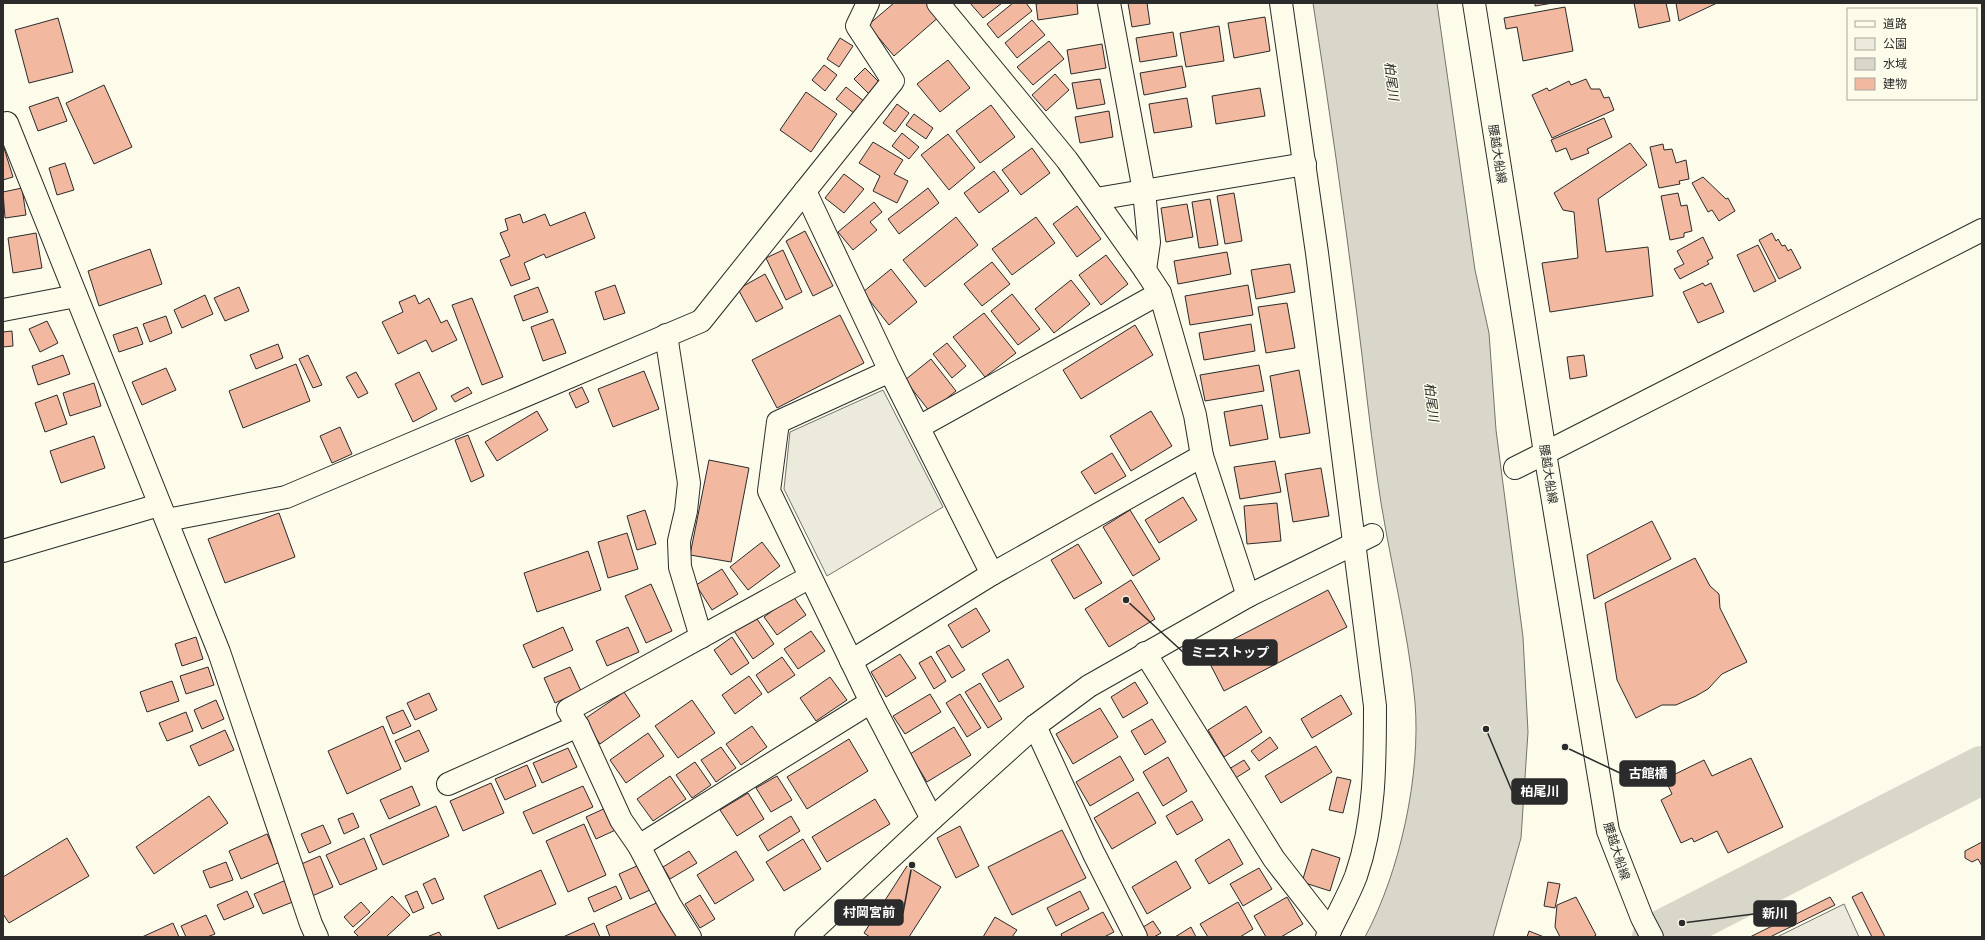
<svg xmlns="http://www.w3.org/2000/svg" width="1985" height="940" font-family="'Titillium Web','Noto Sans JP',sans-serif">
  <rect width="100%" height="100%" fill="#fdfbea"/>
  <path fill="#ecebdb" stroke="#74746e" d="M883,390l60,117 -116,69 -43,-87 6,-57z"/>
  <path fill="#eceadb" stroke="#74746e" d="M1844,904l15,33h-82z"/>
  <path fill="#d8d7c9" stroke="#74746e" d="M1313,3h124l38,267 14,63 7,97 27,207 5,95 -7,106 -28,99h-128c35,-65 56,-162 50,-235 -7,-76 -28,-151 -38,-226 -8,-54 -13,-108 -20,-161 -13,-104 -28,-208 -44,-312z"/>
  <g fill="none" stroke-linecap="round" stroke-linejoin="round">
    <path stroke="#d8d7c9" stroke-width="48" d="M1656,937l326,-167"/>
  </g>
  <g fill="#f2b8a0" stroke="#2b2b2b">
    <path d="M894,3h34l12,13 -46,40 -26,-31z"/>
    <path d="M970,3h32l-19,15z"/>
    <path d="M1013,3h13l6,8 -34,27 -11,-14z"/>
    <path d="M1042,3h35l1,11 -40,6 -2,-16z"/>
    <path d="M1128,3h19l3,21 -18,3z"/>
    <path d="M1535,3h18l-18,3z"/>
    <path d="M1634,3h32l4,18 -31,7z"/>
    <path d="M1676,3h41l-38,18z"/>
    <path d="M1565,7l8,44 -50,10 -6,-34 -11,2 -2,-11z"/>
    <path d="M1265,17l5,34 -36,7 -6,-35z"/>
    <path d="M58,18l15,54 -44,11 -14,-53z"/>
    <path d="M1032,20l13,15 -28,23 -12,-15z"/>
    <path d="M1219,26l5,35 -38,6 -6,-34z"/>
    <path d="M1173,32l4,24 -37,6 -4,-24z"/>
    <path d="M840,38l13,8 -14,21 -12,-8z"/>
    <path d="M1049,41l15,18 -31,26 -16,-18z"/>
    <path d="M1102,44l4,24 -35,6 -4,-24z"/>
    <path d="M948,60l22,28 -30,24 -23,-28z"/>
    <path d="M824,65l13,10 -12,16 -13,-11z"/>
    <path d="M1182,66l4,21 -42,8 -4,-22z"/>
    <path d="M865,68l16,16 -11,11 -16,-16z"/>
    <path d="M1055,74l14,16 -23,21 -14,-16z"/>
    <path d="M1100,79l5,25 -28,5 -5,-26z"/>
    <path d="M1586,79l5,10h9l4,9 5,-1 5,13 -62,28 -20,-43 15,-7 2,3 20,-10 2,4z"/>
    <path d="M104,85l28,62 -38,17 -28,-61z"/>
    <path d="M846,87l19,15 -10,12 -19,-15z"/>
    <path d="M1260,88l5,28 -49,8 -4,-28z"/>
    <path d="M806,92l31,22 -26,38 -31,-22z"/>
    <path d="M58,97l9,24 -29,10 -9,-24z"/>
    <path d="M1187,98l5,29 -38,6 -5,-29z"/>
    <path d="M897,104l12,9 -14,19 -12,-9z"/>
    <path d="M991,105l24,32 -35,26 -24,-32z"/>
    <path d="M1109,111l4,26 -33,6 -5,-26z"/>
    <path d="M914,114l19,14 -7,11 -20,-14z"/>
    <path d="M1604,118l8,19 -25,12 2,4 -18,7 -5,-12 -10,4 -5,-12z"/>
    <path d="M902,133l17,14 -10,12 -17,-13z"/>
    <path d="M948,134l27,34 -26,22 -28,-35z"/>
    <path d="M873,142l30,18 -9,14 14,7 -11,22 -24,-12 7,-15 -21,-13z"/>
    <path d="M1630,143l17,22 -49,34 8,53 42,-5 5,49 -103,16 -8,-49 36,-5 -4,-46 -11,-2 -9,-17z"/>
    <path d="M1663,144l1,6 8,-1 4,14 10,-3 3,19 -10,2 1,3 -21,4 -9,-41z"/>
    <path d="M3,145l10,32 -10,3z"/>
    <path d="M1032,148l18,25 -29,22 -19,-25z"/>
    <path d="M65,163l9,27 -17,5 -8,-27z"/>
    <path d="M994,171l15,20 -30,22 -15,-20z"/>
    <path d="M844,174l20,15 -20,24 -19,-15z"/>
    <path d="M1703,177l23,22 2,-1 7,13 -16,10 -7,-11 -4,2 -16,-29z"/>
    <path d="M22,188l4,27 -21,3 -2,-26z"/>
    <path d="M928,188l11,15 -40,31 -11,-15z"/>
    <path d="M1234,193l8,48 -17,3 -8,-48z"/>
    <path d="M1678,193l3,13 6,-1 5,26 -8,2v4l-14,3 -9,-44z"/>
    <path d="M1210,199l8,46 -19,3 -7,-46z"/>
    <path d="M874,202l8,10 -12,10 7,8 -24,20 -15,-18z"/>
    <path d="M1187,204l6,33 -27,5 -5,-34z"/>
    <path d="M1077,206l24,33 -24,18 -24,-33z"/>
    <path d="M585,212l10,26 -49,20 -2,-4 -20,9 6,16 -19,7 -11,-26 10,-4 -10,-23 8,-3 -3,-11 15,-5 3,9 22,-9 5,12z"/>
    <path d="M956,217l22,28 -53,42 -22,-27z"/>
    <path d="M1036,217l19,26 -43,32 -20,-26z"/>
    <path d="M805,231l28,55 -20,10 -27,-55z"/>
    <path d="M36,233l6,35 -29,5 -5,-35z"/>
    <path d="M1772,233l4,8 2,-2 4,7 3,-1 3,6 3,-2 10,19 -22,11 -20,-39z"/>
    <path d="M1703,237l10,21 -6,3 2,3 -29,15 -6,-10 10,-5 -7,-13z"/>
    <path d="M1758,245l18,36 -22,11 -17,-37z"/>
    <path d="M150,249l12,35 -63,22 -11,-35z"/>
    <path d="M783,250l19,42 -16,8 -20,-42z"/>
    <path d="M1227,252l4,22 -53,10 -4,-23z"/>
    <path d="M1106,255l22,29 -27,21 -22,-30z"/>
    <path d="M992,262l18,22 -28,22 -18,-22z"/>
    <path d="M1290,264l5,28 -39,7 -5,-29z"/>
    <path d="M891,269l26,33 -28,23 -26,-33z"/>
    <path d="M765,274l18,34 -27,14 -18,-33z"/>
    <path d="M1071,280l19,24 -36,29 -19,-24z"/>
    <path d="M1703,283l2,3 6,-3 13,29 -26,11 -15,-31z"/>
    <path d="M615,285l10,28 -21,7 -9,-28z"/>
    <path d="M1248,285l5,30 -63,10 -5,-29z"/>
    <path d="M239,287l10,24 -24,10 -11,-23z"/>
    <path d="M538,287l10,25 -25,9 -9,-25z"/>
    <path d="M1012,294l28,35 -22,16 -27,-34z"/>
    <path d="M205,295l8,19 -31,14 -8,-18z"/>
    <path d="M415,295l4,9 10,-6 12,25 6,-3 10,20 -25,12 -6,-12 -28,14 -16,-32 21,-10 -4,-10z"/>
    <path d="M472,298l31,79 -21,8 -30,-80z"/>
    <path d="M1287,303l8,45 -29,5 -8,-46z"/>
    <path d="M984,313l32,40 -31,24 -32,-40z"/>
    <path d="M840,315l24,48 -87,45 -25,-48z"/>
    <path d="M166,316l6,17 -22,9 -7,-18z"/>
    <path d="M553,319l13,34 -23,8 -12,-34z"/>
    <path d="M47,321l11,22 -18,9 -11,-23z"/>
    <path d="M1251,324l4,27 -51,9 -5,-27z"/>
    <path d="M1135,325l18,30 -72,44 -18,-29z"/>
    <path d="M137,327l6,17 -24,8 -6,-17z"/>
    <path d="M12,331l1,15 -10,1v-15z"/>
    <path d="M947,343l19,23 -14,12 -19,-24z"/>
    <path d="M278,344l5,14 -27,11 -6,-14z"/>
    <path d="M63,355l7,19 -32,11 -6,-19z"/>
    <path d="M308,355l14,30 -9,3 -14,-29z"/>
    <path d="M1584,355l3,21 -17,3 -3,-22z"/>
    <path d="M931,359l25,32 -26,21 -25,-32z"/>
    <path d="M296,364l14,37 -67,27 -14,-37z"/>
    <path d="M1259,365l5,26 -59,10 -5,-26z"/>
    <path d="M166,368l10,22 -34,15 -10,-23z"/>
    <path d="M1299,370l11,63 -30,5 -10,-62z"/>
    <path d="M644,371l15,38 -46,18 -15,-38z"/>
    <path d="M356,372l12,21 -10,5 -12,-21z"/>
    <path d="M419,372l18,37 -24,13 -18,-38z"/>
    <path d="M94,383l7,23 -31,10 -7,-23z"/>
    <path d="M468,387l4,6 -17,9 -4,-6z"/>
    <path d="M582,387l7,15 -13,6 -7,-15z"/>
    <path d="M57,395l10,29 -22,8 -10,-29z"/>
    <path d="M1262,405l6,34 -38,7 -6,-34z"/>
    <path d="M537,411l11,19 -51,31 -12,-19z"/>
    <path d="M1151,411l21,35 -41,25 -21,-35z"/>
    <path d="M340,427l12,27 -20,9 -12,-27z"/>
    <path d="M468,435l16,41 -13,6 -16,-42z"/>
    <path d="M94,436l11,32 -44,15 -11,-32z"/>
    <path d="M1112,453l14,23 -31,18 -14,-22z"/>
    <path d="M709,460l40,8 -18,94 -41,-7z"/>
    <path d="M1275,461l6,31 -41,7 -6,-32z"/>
    <path d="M1321,468l8,48 -36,6 -8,-48z"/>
    <path d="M1183,497l14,23 -38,23 -14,-23z"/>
    <path d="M1277,503l4,38 -34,3 -3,-38z"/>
    <path d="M645,510l11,34 -19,6 -10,-34z"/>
    <path d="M1130,510l30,49 -27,17 -30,-49z"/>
    <path d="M279,513l16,44 -70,26 -17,-44z"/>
    <path d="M1652,521l19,38 -77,40 -7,-44z"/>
    <path d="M627,533l11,36 -30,9 -10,-36z"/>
    <path d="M762,542l18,24 -32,24 -18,-23z"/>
    <path d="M1078,544l24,39 -28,16 -23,-39z"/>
    <path d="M588,551l13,39 -64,22 -13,-39z"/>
    <path d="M1695,558l15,28 9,8 1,14 27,54 -25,12 -14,15 -12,7 -20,9h-14l-26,13 -19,-38 -12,-77z"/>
    <path d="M722,569l16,25 -26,16 -16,-25z"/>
    <path d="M1131,580l24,39 -46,28 -24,-38z"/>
    <path d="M651,584l21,47 -26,12 -21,-47z"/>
    <path d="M1328,590l19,37 -123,64 -19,-37z"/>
    <path d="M793,596l13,19 -29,20 -13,-18z"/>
    <path d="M976,608l14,23 -28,17 -14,-23z"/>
    <path d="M755,616l19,28 -21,15 -19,-28z"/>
    <path d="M563,627l10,23 -40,18 -10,-23z"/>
    <path d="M628,627l11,25 -32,14 -11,-25z"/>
    <path d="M811,631l14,20 -27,18 -14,-20z"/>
    <path d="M196,637l7,22 -21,7 -7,-22z"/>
    <path d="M732,637l17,26 -18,12 -17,-25z"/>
    <path d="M949,645l16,25 -13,8 -16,-26z"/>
    <path d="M900,654l16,24 -30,19 -15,-25z"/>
    <path d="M931,656l15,25 -12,8 -15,-26z"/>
    <path d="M782,657l13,18 -27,18 -12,-18z"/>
    <path d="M1008,659l16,28 -25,15 -17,-28z"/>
    <path d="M208,667l6,18 -28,9 -6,-18z"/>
    <path d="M570,667l11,24 -26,12 -11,-25z"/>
    <path d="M749,676l13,18 -27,20 -13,-19z"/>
    <path d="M830,677l17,23 -31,21 -16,-23z"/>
    <path d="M172,681l7,20 -32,11 -7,-20z"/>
    <path d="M1135,682l13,21 -25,15 -12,-21z"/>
    <path d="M980,683l22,36 -14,9 -23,-36z"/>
    <path d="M624,692l16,24 -40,28 -17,-24z"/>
    <path d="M429,693l8,17 -22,10 -8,-17z"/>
    <path d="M930,694l11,18 -36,22 -12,-18z"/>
    <path d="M960,694l21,34 -14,9 -21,-34z"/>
    <path d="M1341,695l11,19 -40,24 -11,-19z"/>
    <path d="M216,700l8,19 -22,10 -8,-19z"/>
    <path d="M692,700l23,33 -37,25 -23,-32z"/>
    <path d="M1246,706l16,26 -38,25 -16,-27z"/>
    <path d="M1100,708l18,29 -45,27 -17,-30z"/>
    <path d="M403,710l8,16 -18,8 -7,-17z"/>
    <path d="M186,712l7,19 -26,10 -8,-18z"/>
    <path d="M1152,719l14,23 -21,13 -14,-24z"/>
    <path d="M383,726l18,43 -54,25 -19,-43z"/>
    <path d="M752,726l15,21 -26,18 -15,-21z"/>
    <path d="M954,727l17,28 -44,27 -17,-28z"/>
    <path d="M225,730l9,20 -35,16 -9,-20z"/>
    <path d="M419,730l10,21 -24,11 -10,-21z"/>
    <path d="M648,733l16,23 -38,27 -16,-23z"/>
    <path d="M1270,737l8,11 -19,13 -8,-10z"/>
    <path d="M849,739l19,32 -61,38 -20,-32z"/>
    <path d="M1316,746l16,26 -51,31 -16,-27z"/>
    <path d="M721,747l15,21 -20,14 -15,-22z"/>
    <path d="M568,748l9,19 -35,16 -9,-20z"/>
    <path d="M1120,756l14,24 -44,26 -14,-24z"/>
    <path d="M1168,757l19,34 -24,15 -20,-34z"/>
    <path d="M1751,758l32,69 -55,26 -11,-22 -23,11 -2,-4 -11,5 -20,-43 11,-6 -7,-15 39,-19 8,16z"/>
    <path d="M1244,760l6,9 -16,10 -5,-10z"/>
    <path d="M695,762l16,23 -19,13 -16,-23z"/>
    <path d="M527,765l9,21 -31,14 -10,-21z"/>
    <path d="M670,776l16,23 -33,22 -16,-22z"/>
    <path d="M777,776l15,24 -21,12 -15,-24z"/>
    <path d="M1337,777l14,3 -8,33 -14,-3z"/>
    <path d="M491,783l13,30 -41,18 -13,-30z"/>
    <path d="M412,786l8,19 -31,14 -9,-19z"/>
    <path d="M583,786l10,21 -60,27 -10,-22z"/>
    <path d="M1138,792l18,31 -44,26 -18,-31z"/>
    <path d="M748,793l16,26 -27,17 -17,-26z"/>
    <path d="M209,796l19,27 -74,51 -18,-27z"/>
    <path d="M875,799l15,25 -63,38 -15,-25z"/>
    <path d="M1192,801l11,19 -26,15 -11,-19z"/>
    <path d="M436,806l13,30 -66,29 -13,-30z"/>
    <path d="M610,806l10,22 -24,11 -10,-22z"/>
    <path d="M353,813l6,14 -15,7 -6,-15z"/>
    <path d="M791,816l9,15 -32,20 -9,-15z"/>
    <path d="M584,824l22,51 -38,17 -22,-51z"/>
    <path d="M323,825l8,18 -22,10 -8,-19z"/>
    <path d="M960,826l19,40 -23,12 -19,-40z"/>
    <path d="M1062,830l24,48 -74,37 -24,-48z"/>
    <path d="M267,834l13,28 -39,17 -12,-28z"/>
    <path d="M67,838l22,38 -80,47 -6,-9v-37z"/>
    <path d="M364,838l13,31 -37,16 -14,-30z"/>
    <path d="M803,839l18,30 -37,22 -18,-29z"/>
    <path d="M1229,839l14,25 -34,20 -14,-24z"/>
    <path d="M1982,842v24l-4,-7 -6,3 -7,-4v-7z"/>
    <path d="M1312,849l28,9 -10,33 -28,-9z"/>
    <path d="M689,851l8,12 -27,16 -7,-12z"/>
    <path d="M736,851l18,29 -39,24 -18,-29z"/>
    <path d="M320,856l13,31 -21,9 -13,-31z"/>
    <path d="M1176,861l15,27 -44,26 -15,-27z"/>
    <path d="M226,862l7,18 -23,8 -7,-17z"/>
    <path d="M639,865l11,25 -20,9 -11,-25z"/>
    <path d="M907,866l34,21 -32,50h-39l-6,-4z"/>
    <path d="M1259,868l13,21 -29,17 -13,-22z"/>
    <path d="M541,870l15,34 -58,25 -14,-33z"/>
    <path d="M435,878l9,21 -12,5 -9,-20z"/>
    <path d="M286,880l9,21 -32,13 -9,-20z"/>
    <path d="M1548,882l12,2 -5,24 -11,-2z"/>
    <path d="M616,886l6,13 -28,13 -6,-14z"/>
    <path d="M247,891l7,16 -30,13 -7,-15z"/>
    <path d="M417,891l7,17 -11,5 -8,-17z"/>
    <path d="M1080,891l9,18 -33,17 -9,-18z"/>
    <path d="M1862,892l23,45h-13l-20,-40z"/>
    <path d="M700,895l15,24 -15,9 -15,-24z"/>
    <path d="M392,896l18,19 -24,22h-27l-5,-5z"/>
    <path d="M1287,897l16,27 -22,13h-15l-12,-21z"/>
    <path d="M1576,897l20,38 -3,2h-33l-5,-10 2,-22z"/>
    <path d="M1830,897l5,8 -65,32h-20z"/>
    <path d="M663,900l16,37h-69l-4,-11z"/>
    <path d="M361,902l9,10 -17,15 -9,-10z"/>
    <path d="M1238,902l15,27 -13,8h-32l-8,-13z"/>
    <path d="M1103,912l11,20 -10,5h-42l-1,-3z"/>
    <path d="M206,915l9,19 -8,3h-21l-5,-11z"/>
    <path d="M995,917l22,13 -5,7h-29z"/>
    <path d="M1153,921l8,12 -7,4h-9l-5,-8z"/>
    <path d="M173,923l6,14h-37z"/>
    <path d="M594,923l6,14h-37z"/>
    <path d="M1191,927l5,10h-21z"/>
    <path d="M1529,931l15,6h-17z"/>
    <path d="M439,932l3,5h-15z"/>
  </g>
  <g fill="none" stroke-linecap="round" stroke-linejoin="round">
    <defs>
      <g id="street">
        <path d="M938,3l129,157 78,110"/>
        <path d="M1109,3l35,188 5,51 -4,28 15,23 35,122 7,41 46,140"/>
        <path d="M1281,3l36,250 58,453c0,58 0,115 -19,170 -8,21 -20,41 -29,61"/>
        <path d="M7,123l212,529 92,272 6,13"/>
        <path d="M805,191l85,180 102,203"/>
        <path d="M1096,199l209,-35"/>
        <path d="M3,310l73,-14"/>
        <path d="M666,335l23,148 -3,28 -7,30 1,26 21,70"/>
        <path d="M890,371l-112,51 -9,69 102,211 61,117"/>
        <path d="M919,427l241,-134"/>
        <path d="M1515,468l30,-15"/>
        <path d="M167,520l119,-23 415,-176 192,-240 -36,-55 11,-23"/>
        <path d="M3,551l156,-46"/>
        <path d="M1145,653l129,206 56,72"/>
        <path d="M851,661l141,-87 210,-118"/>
        <path d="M1035,726l59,128 42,83"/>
        <path d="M448,784l130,-58"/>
        <path d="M639,846l232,-144"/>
        <path d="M690,937l-20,-32 -31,-59 -18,-26 -43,-94 -10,-16 242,-133"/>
        <path d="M806,937l126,-118 103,-93 54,-40 159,-90 124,-61"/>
      </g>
      <g id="secondary">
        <path d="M1474,3l71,450 63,378 34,87 10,19"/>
        <path d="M1545,453l437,-223"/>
      </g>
    </defs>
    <use href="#street" stroke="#2b2b2b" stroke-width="24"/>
    <use href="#secondary" stroke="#2b2b2b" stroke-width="24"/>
    <use href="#street" stroke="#fdfbea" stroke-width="22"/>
    <use href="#secondary" stroke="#fdfbea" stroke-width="22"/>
  </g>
  <g text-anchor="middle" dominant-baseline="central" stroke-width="3" stroke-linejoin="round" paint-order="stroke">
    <g font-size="12" fill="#2b2b2b" stroke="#fdfbea">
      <text transform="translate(1498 154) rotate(81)">腰越大船線</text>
      <text transform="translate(1549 474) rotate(81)">腰越大船線</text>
      <text transform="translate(1617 851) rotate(72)">腰越大船線</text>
    </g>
    <g font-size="13" font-style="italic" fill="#2b2b2b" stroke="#fdfbea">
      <text transform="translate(1392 81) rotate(83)">柏尾川</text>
      <text transform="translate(1432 402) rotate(83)">柏尾川</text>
    </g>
  </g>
  <path fill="none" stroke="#2b2b2b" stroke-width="1.5" d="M1126 600L1183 652M1565 747L1620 773M1486 729L1512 791M912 865L903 913M1682 923L1754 914"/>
  <g fill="#2b2b2b" stroke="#fdfbea" stroke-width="1.5">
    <circle cx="1126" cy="600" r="4"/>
    <circle cx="1565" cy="747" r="4"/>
    <circle cx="1486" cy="729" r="4"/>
    <circle cx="912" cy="865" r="4"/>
    <circle cx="1682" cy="923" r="4"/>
  </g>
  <g fill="#2b2b2b" stroke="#2b2b2b" stroke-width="1.5">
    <rect x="1183" y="640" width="94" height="25" rx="4"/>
    <rect x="1620" y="761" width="55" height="25" rx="4"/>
    <rect x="1512" y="779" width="55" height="25" rx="4"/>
    <rect x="835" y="900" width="68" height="25" rx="4"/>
    <rect x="1754" y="901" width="42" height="25" rx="4"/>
  </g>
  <g font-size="13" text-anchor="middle" font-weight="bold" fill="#fff">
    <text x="1230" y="657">ミニストップ</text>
    <text x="1648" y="778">古館橋</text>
    <text x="1540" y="796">柏尾川</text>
    <text x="869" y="917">村岡宮前</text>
    <text x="1775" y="918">新川</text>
  </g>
  <rect width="1985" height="940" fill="none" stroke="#2b2b2b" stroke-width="8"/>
  <rect x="1847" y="8" width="130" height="92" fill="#fdfbea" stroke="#a9a89e"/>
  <rect x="1855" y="21" width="20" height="6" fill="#fdfbea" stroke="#a9a89e"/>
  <text x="1883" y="28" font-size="12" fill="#2b2b2b">道路</text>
  <rect x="1855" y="38" width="20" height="12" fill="#ecebdb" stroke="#a9a89e"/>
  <text x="1883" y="48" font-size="12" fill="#2b2b2b">公園</text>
  <rect x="1855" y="58" width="20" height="12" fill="#d8d7c9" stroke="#a9a89e"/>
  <text x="1883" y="68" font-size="12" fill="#2b2b2b">水域</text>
  <rect x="1855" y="78" width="20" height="12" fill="#f2b8a0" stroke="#a9a89e"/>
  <text x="1883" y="88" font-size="12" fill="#2b2b2b">建物</text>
</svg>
